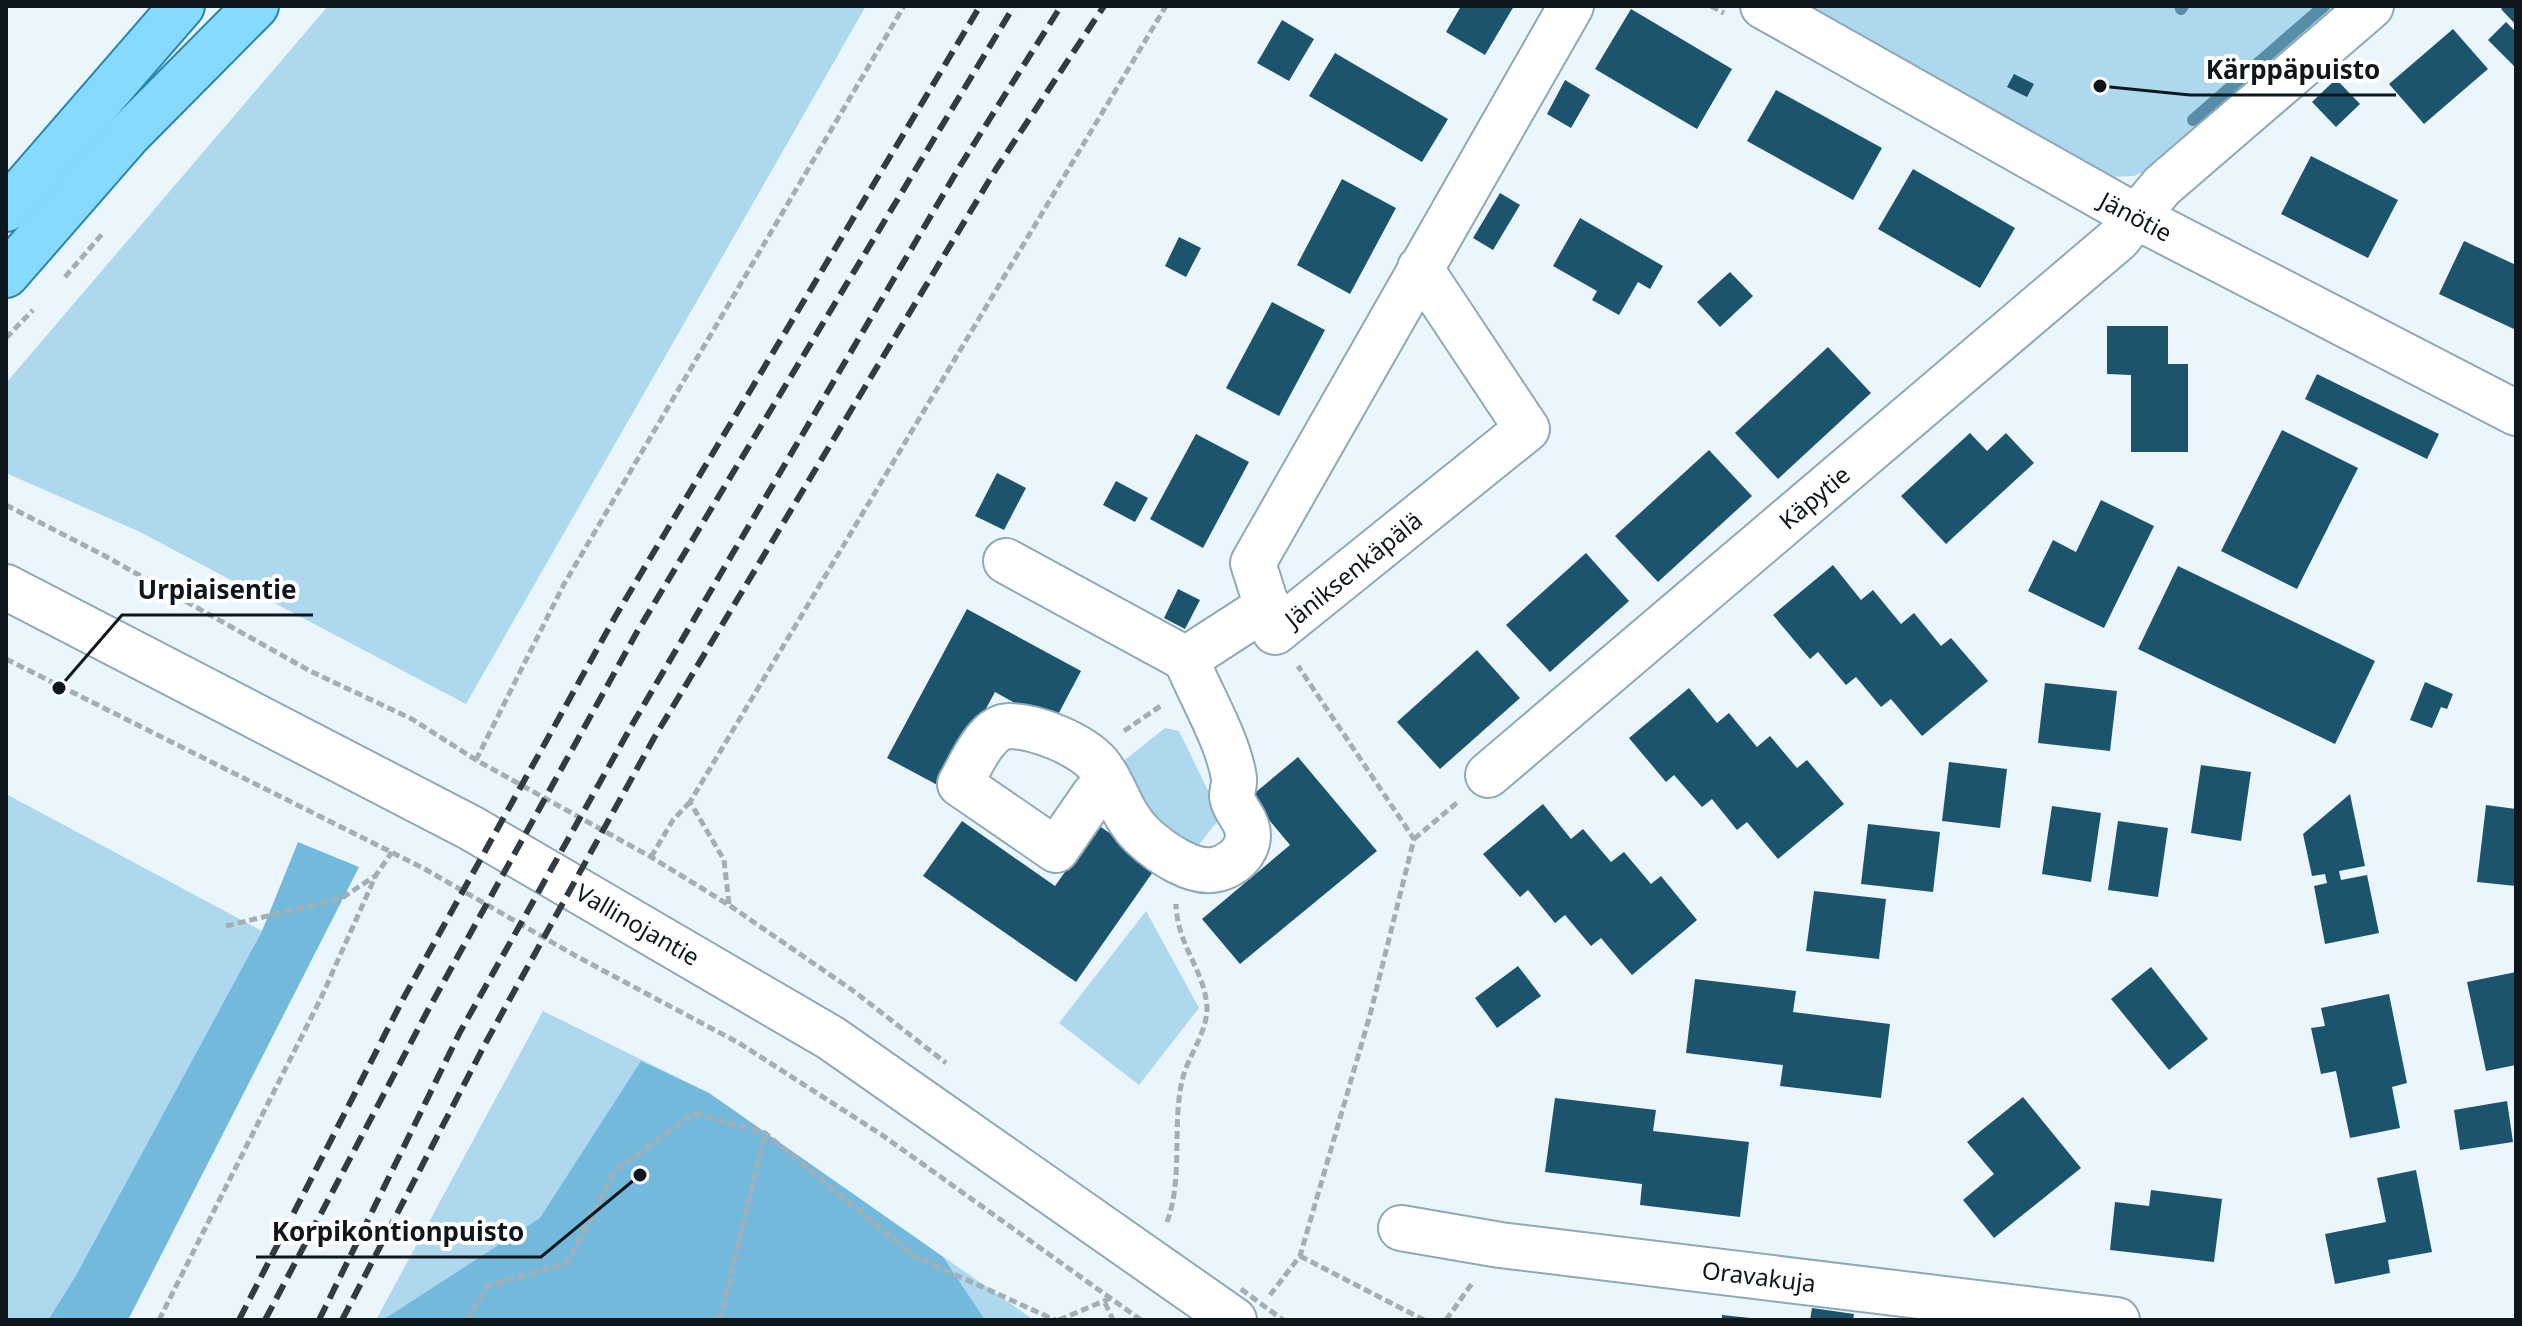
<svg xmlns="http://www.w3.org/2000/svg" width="2522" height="1326" font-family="'Noto Sans',sans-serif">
  <rect width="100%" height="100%" fill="#eaf6fc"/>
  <g fill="#aed8ee">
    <path d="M328,6h538l-400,698 -328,-173 -132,-58v-90z"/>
    <path d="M1810,6h533l-189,161 -20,9 -24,1z"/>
    <path d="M1165,728l14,3 42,86 -28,35 -48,-32 -24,-57z"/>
    <path d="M6,794l256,137 -187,346 -27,43h-42z"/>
    <path d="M1146,911l53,97 -60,77 -80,-62z"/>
    <path d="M543,1011l166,82 325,227h-658z"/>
  </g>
  <g fill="#72b9dc">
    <path d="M298,842l61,25 -231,453h-80l27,-43 187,-346z"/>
    <path d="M641,1061l68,32 234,164 42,63h-602l157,-102z"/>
  </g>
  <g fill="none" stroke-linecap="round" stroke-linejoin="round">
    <g stroke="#588da8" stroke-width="12">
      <path d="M2181,9l2,-3"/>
      <path d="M2193,120l131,-114"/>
    </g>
  </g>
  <g fill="#1d546d">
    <path d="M1461,6h53l-29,49 -39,-23z"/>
    <path d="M2504,6h12v19l-15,-16z"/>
    <path d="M1631,9l101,60 -35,60 -102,-60z"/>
    <path d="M1282,20l32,19 -25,42 -32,-18z"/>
    <path d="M2506,22l10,10v36l-28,-28z"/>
    <path d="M2453,29l35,40 -64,55 -35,-40z"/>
    <path d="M1335,53l113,66 -26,43 -113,-66z"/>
    <path d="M2014,74l20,10 -7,13 -20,-10z"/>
    <path d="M2336,79l24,25 -24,23 -24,-25z"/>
    <path d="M1565,80l25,15 -19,33 -24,-14z"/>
    <path d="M1776,90l106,58 -29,52 -106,-59z"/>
    <path d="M2311,156l87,44 -30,58 -87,-44z"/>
    <path d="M1913,169l102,59 -35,60 -102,-59z"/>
    <path d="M1342,179l54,29 -46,86 -53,-29z"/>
    <path d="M1500,193l20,12 -27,45 -20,-12z"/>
    <path d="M1580,218l83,48 -13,23 -12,-7 -19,33 -27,-15 5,-9 -44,-25z"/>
    <path d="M1179,237l22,11 -15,29 -21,-11z"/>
    <path d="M2464,241l52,24v65l-77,-36z"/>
    <path d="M1730,272l23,24 -33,31 -23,-25z"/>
    <path d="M1272,302l53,28 -46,86 -53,-28z"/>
    <path d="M2107,326h61v38h20v88h-57v-77l-24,-1z"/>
    <path d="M1828,347l43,46 -93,86 -43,-46z"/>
    <path d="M2317,374l122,60 -12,25 -122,-60z"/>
    <path d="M2282,430l76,38 -61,121 -76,-38z"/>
    <path d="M1970,433l17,18 19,-18 28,30 -88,81 -45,-48z"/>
    <path d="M1196,434l53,28 -46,86 -53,-29z"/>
    <path d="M1709,450l43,46 -94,86 -43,-46z"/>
    <path d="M997,473l29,15 -22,42 -29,-14z"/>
    <path d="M1116,481l32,17 -13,24 -32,-17z"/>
    <path d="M2101,500l53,26 -50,102 -76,-37 25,-51 23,12z"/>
    <path d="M1586,553l43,48 -79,71 -44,-47z"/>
    <path d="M1833,565l28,35 12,-10 28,34 13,-11 27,33 10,-8 37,43 -66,55 -31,-37 -10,8 -25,-30 -10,8 -28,-33 -8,7 -37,-44z"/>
    <path d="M2178,566l197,95 -40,83 -197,-95z"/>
    <path d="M1178,589l22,11 -15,29 -21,-11z"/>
    <path d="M967,609l114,62 -28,53 -58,-32 -52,96 -56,-30z"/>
    <path d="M1477,650l43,48 -80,71 -43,-47z"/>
    <path d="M2425,682l28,12 -6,15 -6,-2 -9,21 -22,-8z"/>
    <path d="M2045,683l72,8 -7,60 -72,-8z"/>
    <path d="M1689,688l28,35 12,-10 28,34 13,-11 27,32 10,-8 37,44 -66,55 -31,-37 -10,8 -25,-31 -10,8 -28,-32 -8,7 -37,-44z"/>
    <path d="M1298,757l79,94 -137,113 -38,-45 88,-74 -40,-48z"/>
    <path d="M1949,762l58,7 -7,59 -58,-7z"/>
    <path d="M2201,765l50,7 -10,69 -50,-8z"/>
    <path d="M2350,794l15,72 -26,5 2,9 26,-5 12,58 -54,11 -11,-58 13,-3 -2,-9 -13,2 -9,-42z"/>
    <path d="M1543,804l28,35 12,-10 28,33 13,-10 27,32 10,-8 36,44 -65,55 -31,-37 -10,8 -26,-31 -10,8 -27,-33 -8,7 -37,-43z"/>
    <path d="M2486,805l30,4v77l-39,-4z"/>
    <path d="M2052,806l49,7 -10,69 -49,-8z"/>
    <path d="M962,821l93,65 43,-61 59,41 -81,116 -153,-106z"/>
    <path d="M2118,821l50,7 -10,69 -50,-7z"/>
    <path d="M1868,824l72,8 -7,60 -72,-8z"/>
    <path d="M1814,891l72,8 -7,60 -73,-8z"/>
    <path d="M1518,966l23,30 -44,32 -22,-30z"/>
    <path d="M2151,967l57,72 -39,31 -58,-71z"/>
    <path d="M2516,972v93l-30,6 -19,-89z"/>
    <path d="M1695,979l101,12 -3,21 97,12 -9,74 -101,-12 3,-21 -97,-12z"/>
    <path d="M2389,994l18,89 -15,4 8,41 -50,10 -14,-67 -15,3 -10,-46 14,-2 -4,-18z"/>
    <path d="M2023,1097l58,71 -87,70 -31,-38 31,-26 -27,-32z"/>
    <path d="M1555,1098l101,12 -3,21 96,11 -9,75 -100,-12 2,-21 -97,-12z"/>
    <path d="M2507,1101l6,41 -53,8 -6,-40z"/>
    <path d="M2416,1170l16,82 -44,8 2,13 -55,11 -10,-50 61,-12 -9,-44z"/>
    <path d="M2151,1190l71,9 -8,63 -104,-12 5,-48 34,4z"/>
    <path d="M1812,1308l42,6 -1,6h-43z"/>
    <path d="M1722,1315l28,3v2h-28z"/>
  </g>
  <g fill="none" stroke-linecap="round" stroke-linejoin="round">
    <defs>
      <g id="minor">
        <path d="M1763,6l374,211 379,196"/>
        <path d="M1420,268l107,161 -252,203 -22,-69 318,-557"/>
        <path d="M1006,561l180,98 82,-53"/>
        <path d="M6,587l465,241 360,210 403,282"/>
        <path d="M1488,775l630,-536 44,-53 209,-180"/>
        <path d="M1108,785l-14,10 -38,55 -96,-66c10,-17 26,-58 49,-58 27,0 71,18 89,38 18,21 21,49 45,72 17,16 51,40 75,33 20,-6 37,-25 27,-46 -4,-9 -12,-17 -13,-27 0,-6 3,-12 2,-18 -6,-38 -33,-82 -48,-119"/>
        <path d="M1401,1228l99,17 617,75"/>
      </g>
      <g id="major">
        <path d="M6,209l176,-203"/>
        <path d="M6,275l123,-141 127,-128"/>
      </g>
    </defs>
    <use href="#minor" stroke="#8ea9b8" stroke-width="48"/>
    <use href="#major" stroke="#2786ae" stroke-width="48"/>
    <g stroke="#a4afb5" stroke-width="5" stroke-dasharray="8 4" stroke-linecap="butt">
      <path d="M1711,6l13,7"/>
      <path d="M65,277l38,-44"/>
      <path d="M6,338l27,-28"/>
      <path d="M6,505l99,51 205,115 102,48 64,41 175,97 78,48 126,87 91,71"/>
      <path d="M6,659l417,209 153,88 163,87 143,92 259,185"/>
      <path d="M1124,731l38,-26"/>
      <path d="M476,760l87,-174 341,-580"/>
      <path d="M1414,839l45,-38"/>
      <path d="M651,857l22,-37 17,-18"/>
      <path d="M729,904l-5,-44 -34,-58 476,-796"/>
      <path d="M226,926l116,-28 33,-22"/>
      <path d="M1167,1222c17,-46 4,-98 16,-145 6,-22 24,-45 24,-69 -2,-38 -30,-62 -31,-104"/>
      <path d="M1300,1256l124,64"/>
      <path d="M1270,1295l30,-39 70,-241 44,-176 -116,-173"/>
      <path d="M1105,1303l8,17"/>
      <path d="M159,1320l162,-322 55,-123 16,-23"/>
      <path d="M467,1320l20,-34 80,-23 48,-92 79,-58 71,20 149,123 141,64"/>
      <path d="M720,1320l45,-187"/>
      <path d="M1059,1320l52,-22"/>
      <path d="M1446,1320l27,-38"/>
    </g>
    <use href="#minor" stroke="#fff" stroke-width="44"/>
    <use href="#major" stroke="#86dafd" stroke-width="44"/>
    <g stroke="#313b41" stroke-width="6" stroke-dasharray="16 8" stroke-linecap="butt">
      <path d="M239,1320l164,-321 212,-382 365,-611"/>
      <path d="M265,1320l162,-308 210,-380 377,-626"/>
      <path d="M319,1320l141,-288 172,-307 328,-559 101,-160"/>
      <path d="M342,1320l143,-276 169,-306 342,-569 108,-163"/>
    </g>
    <path stroke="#a4afb5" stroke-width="5" stroke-dasharray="8 4" stroke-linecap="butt" d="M1241,1289l42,31"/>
  </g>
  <g text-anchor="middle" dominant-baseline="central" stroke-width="8" stroke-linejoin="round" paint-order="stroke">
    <g font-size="24" fill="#0d171d" stroke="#fff">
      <text transform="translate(2136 216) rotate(28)">Jänötie</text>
      <text transform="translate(1814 497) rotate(-40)">Käpytie</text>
      <text transform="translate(1353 569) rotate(-39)">Jäniksenkäpälä</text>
      <text transform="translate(638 924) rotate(30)">Vallinojantie</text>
      <text transform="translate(1759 1276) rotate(7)">Oravakuja</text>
    </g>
  </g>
  <path fill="none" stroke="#0d171d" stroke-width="3" d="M2100 86L2190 95H2396M59 688L122 615H313M640 1175L541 1257H256"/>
  <g fill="#0d171d" stroke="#fff" stroke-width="3">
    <circle cx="2100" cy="86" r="8"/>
    <circle cx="59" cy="688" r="8"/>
    <circle cx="640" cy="1175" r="8"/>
  </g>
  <g font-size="26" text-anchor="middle" font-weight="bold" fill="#0d171d" stroke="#fff" stroke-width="8" stroke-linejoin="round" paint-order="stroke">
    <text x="2293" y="79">Kärppäpuisto</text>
    <text x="217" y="599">Urpiaisentie</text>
    <text x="398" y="1241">Korpikontionpuisto</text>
  </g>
  <rect width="2522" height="1326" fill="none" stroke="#0d171d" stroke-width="16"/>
</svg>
